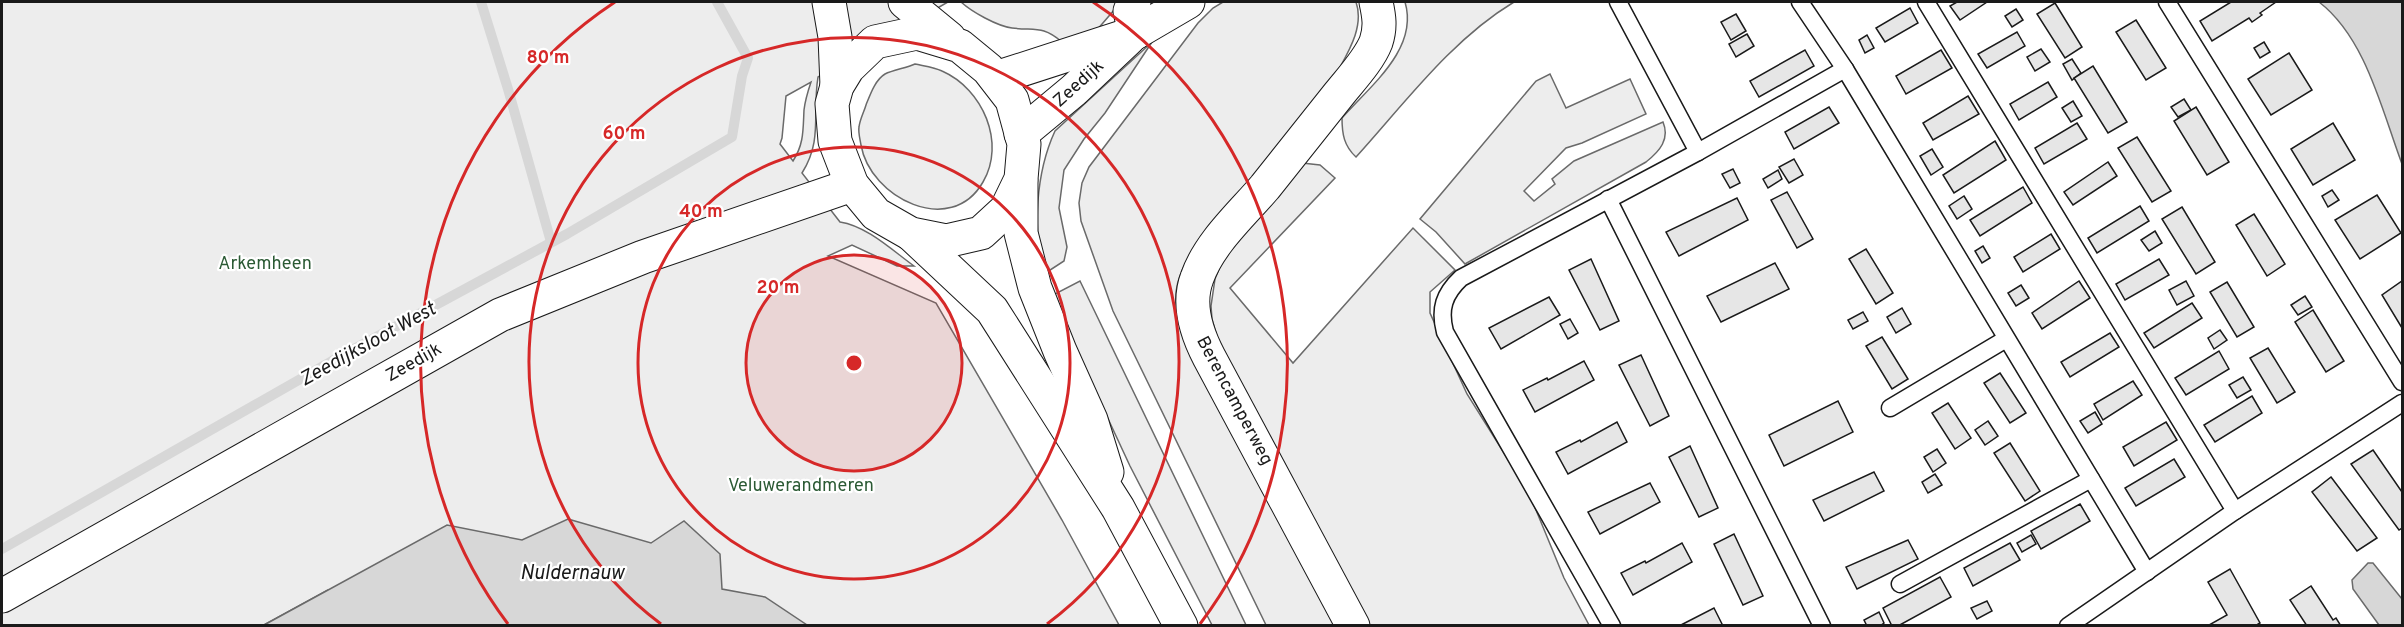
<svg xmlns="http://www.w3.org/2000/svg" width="2404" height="627" font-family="Overpass,sans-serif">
  <rect width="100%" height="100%" fill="#fff"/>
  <g fill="#ededed" stroke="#6a6a6a" stroke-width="1.5" fill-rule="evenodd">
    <path d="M2,2h946l-130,75c-6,36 5,63 -16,96l38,49c27,4 53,29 74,44h-17l-45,-21 -24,11 108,47 126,217 57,105h-849l58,-35 -64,35h-262zM811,82c-3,9 -6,19 -7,28 -1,20 0,34 -11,51l-13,-17 2,-6 4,-42z"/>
    <path d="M961,2h160l-25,29 -34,11c-20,-17 -27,-11 -50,-14 -15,-2 -40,-16 -51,-26z"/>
    <path d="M1223,2h133c8,23 -6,47 -17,67l-144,180c-17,23 -24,44 -16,72l159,304h-72l-153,-314 -32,-90 -2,-18 3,-20 7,-16 109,-144 15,-15z"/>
    <path d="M1405,2h109c-63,38 -109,101 -158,155 -12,-11 -14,-23 -14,-39 28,-32 77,-69 63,-116z"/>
    <path d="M1152,42l-47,71 -21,26 -20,31 -5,38 8,39 -3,14 -20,13c-12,-43 -8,-102 11,-143z"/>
    <path d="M915,64c9,2 19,3 27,7 41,18 64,72 41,111 -32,56 -113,16 -122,-37 -1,-6 -3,-13 -2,-18 1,-8 5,-15 7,-22 4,-10 9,-25 19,-31 8,-4 21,-6 30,-10z"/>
    <path d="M1550,74l16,34 64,-29 16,35 -64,29 -16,5 -42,43 10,10 21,-17 -3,-5 22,-18 89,-39c7,17 -3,29 -17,40l-181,102 -29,-32 -16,-13 116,-138z"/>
    <path d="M1302,163l18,2 15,13 -105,110 63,75 120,-135 42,42 -25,22v21l37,81 62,99 35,85 25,47h-220l-148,-274 -9,-32 -1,-13 4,-27 8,-20z"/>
    <path d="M1080,281l166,344h-34l-82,-159 -79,-170z"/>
  </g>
  <g fill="#d7d7d7" stroke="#6a6a6a" stroke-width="1.5">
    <path d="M2319,2h83v162c-20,-53 -36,-126 -83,-162z"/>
    <path d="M568,519l83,24 33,-22 36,33 2,35 43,8 42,28h-543l183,-100 75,15z"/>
    <path d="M2368,563h5l29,36v26h-23l-26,-36 -1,-9z"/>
  </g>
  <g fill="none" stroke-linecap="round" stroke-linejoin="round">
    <g stroke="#d7d7d7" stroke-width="10">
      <path d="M481,2l27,87 43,153"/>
      <path d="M2,549l330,-188 235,-127 165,-97 10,-61 6,-18 -31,-56"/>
    </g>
  </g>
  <g fill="#e6e6e6" stroke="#1a1a1a" stroke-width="1.5">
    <path d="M1957,2h30l-27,18 -10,-14z"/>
    <path d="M2231,2h45l-16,11 2,2 -10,7 -3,-4 -37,23 -12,-20z"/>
    <path d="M2055,3l27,44 -17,11 -28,-44z"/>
    <path d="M1910,8l8,15 -33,19 -9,-14z"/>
    <path d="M2016,9l7,11 -11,7 -7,-11z"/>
    <path d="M1736,14l10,17 -15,9 -10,-18z"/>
    <path d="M2136,20l30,48 -20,12 -30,-48z"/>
    <path d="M2017,32l8,14 -38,22 -9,-14z"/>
    <path d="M1747,34l7,12 -18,11 -7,-13z"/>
    <path d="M1867,35l7,13 -9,5 -6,-13z"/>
    <path d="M2264,42l6,10 -10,6 -6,-10z"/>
    <path d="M2041,49l9,13 -15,9 -8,-14z"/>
    <path d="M1805,50l9,16 -55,31 -9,-16z"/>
    <path d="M1941,50l11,18 -46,26 -10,-18z"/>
    <path d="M2289,53l23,37 -41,25 -23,-36z"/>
    <path d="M2072,59l9,14 -9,7 -9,-16z"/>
    <path d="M2093,66l34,56 -19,11 -34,-55z"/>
    <path d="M2048,82l9,15 -38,23 -9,-16z"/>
    <path d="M1968,96l11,18 -46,26 -10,-17z"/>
    <path d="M2184,99l7,11 -13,7 -7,-10z"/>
    <path d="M2073,101l9,15 -11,6 -9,-14z"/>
    <path d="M1829,107l10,16 -45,26 -9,-17z"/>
    <path d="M2196,107l33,55 -22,13 -33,-54z"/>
    <path d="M2077,123l10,16 -43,25 -9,-16z"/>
    <path d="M2333,123l22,37 -42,25 -22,-36z"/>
    <path d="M2137,137l34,54 -19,11 -34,-54z"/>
    <path d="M1995,141l11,19 -52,33 -11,-18z"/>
    <path d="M1932,149l11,18 -12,8 -11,-19z"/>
    <path d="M1794,159l9,16 -14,8 -10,-16z"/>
    <path d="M2108,162l9,14 -44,29 -9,-13z"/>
    <path d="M1733,169l7,14 -10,5 -8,-14z"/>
    <path d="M1778,170l4,9 -14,9 -5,-9z"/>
    <path d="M2023,187l9,16 -52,33 -10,-16z"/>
    <path d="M2332,190l7,10 -11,7 -6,-11z"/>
    <path d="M1787,192l26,47 -16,9 -26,-48z"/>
    <path d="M2377,195l24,38 -41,26 -25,-39z"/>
    <path d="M1964,196l8,13 -15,10 -8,-13z"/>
    <path d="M1737,198l11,22 -69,36 -13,-24z"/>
    <path d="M2140,206l9,15 -52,32 -9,-15z"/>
    <path d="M2182,207l33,55 -19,12 -34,-55z"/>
    <path d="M2254,214l31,50 -18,12 -31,-51z"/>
    <path d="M2155,231l7,12 -13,8 -8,-11z"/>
    <path d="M2051,234l9,15 -37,23 -9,-15z"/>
    <path d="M1983,246l7,12 -8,5 -7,-12z"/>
    <path d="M1866,249l27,44 -17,11 -27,-45z"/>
    <path d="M1591,259l28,62 -19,9 -31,-60z"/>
    <path d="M2159,259l10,16 -44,25 -9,-16z"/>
    <path d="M1775,263l14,26 -68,33 -14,-26z"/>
    <path d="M2079,281l11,17 -48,31 -10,-16z"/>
    <path d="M2186,281l8,15 -17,9 -8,-15z"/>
    <path d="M2402,281v47l-20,-33z"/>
    <path d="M2227,282l27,45 -17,10 -27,-45z"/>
    <path d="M2021,285l8,13 -13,8 -8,-13z"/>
    <path d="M2305,296l7,11 -14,8 -7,-10z"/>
    <path d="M1549,297l11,18 -59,34 -12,-21z"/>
    <path d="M2192,303l10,15 -48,30 -10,-15z"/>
    <path d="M1902,308l9,16 -15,9 -9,-16z"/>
    <path d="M2313,310l31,51 -18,11 -31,-50z"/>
    <path d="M1863,312l5,9 -15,8 -5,-9z"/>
    <path d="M1570,319l8,14 -10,6 -8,-15z"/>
    <path d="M2220,330l7,10 -13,9 -6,-11z"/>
    <path d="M2110,333l9,14 -49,30 -9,-15z"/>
    <path d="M1882,337l26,42 -16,10 -26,-43z"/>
    <path d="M2268,348l27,44 -18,11 -27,-45z"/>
    <path d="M2219,351l10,18 -43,26 -11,-17z"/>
    <path d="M1641,355l28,61 -19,10 -31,-61z"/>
    <path d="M1584,361l10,19 -59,32 -12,-22 24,-12 1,2z"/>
    <path d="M2000,373l26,40 -16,10 -26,-40z"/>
    <path d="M2243,377l8,13 -14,8 -8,-13z"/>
    <path d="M2133,381l9,14 -39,25 -9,-16z"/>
    <path d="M2252,396l10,17 -47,29 -11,-17z"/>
    <path d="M1838,401l15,31 -69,34 -15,-31z"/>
    <path d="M1948,403l23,35 -16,11 -23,-36z"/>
    <path d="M2095,412l7,12 -14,9 -8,-12z"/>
    <path d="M1988,421l10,15 -13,9 -10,-15z"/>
    <path d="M1617,422l10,20 -59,32 -12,-22 24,-12 1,2z"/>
    <path d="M2166,422l11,18 -43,26 -11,-19z"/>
    <path d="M2010,443l30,48 -15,10 -31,-48z"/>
    <path d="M1690,446l28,62 -19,9 -30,-60z"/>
    <path d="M1937,449l9,14 -13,9 -9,-15z"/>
    <path d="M2373,450l29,42v36l-3,2 -48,-66z"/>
    <path d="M2174,459l11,18 -49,29 -11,-18z"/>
    <path d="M1874,472l10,19 -60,30 -11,-21z"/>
    <path d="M1935,474l7,11 -14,8 -6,-11z"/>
    <path d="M2331,477l46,61 -20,13 -45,-59z"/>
    <path d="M1650,483l10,19 -60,32 -12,-22z"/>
    <path d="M2080,504l10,17 -49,28 -10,-18z"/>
    <path d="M1734,534l29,62 -20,9 -29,-61z"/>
    <path d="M2031,535l5,9 -14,8 -5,-9z"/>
    <path d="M1908,540l10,19 -61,30 -11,-22z"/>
    <path d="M1682,543l10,19 -59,33 -12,-22 24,-12 1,2z"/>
    <path d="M2010,543l10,17 -47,26 -9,-18z"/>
    <path d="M2230,569l30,54 -5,3 -46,-1 18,-10 -19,-33z"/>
    <path d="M1940,577l11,20 -53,29h-6l-9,-18z"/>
    <path d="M2311,586l22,34 3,-2 5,8h-34l-17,-26z"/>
    <path d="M1987,601l5,10 -15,8 -6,-11z"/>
    <path d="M1714,608l9,18h-44z"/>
    <path d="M1879,612l5,11 -4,3h-13l-3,-6z"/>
  </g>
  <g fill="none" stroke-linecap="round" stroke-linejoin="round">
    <defs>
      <g id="lane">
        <path d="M1800,2l45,67 302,503"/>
        <path d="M1926,2l309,509"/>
        <path d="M2167,2l235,380"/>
        <path d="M1698,152l147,-83"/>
        <path d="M1608,199l214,427"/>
        <path d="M1890,408l116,-69"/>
        <path d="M1900,584l191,-105"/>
        <path d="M1612,626l-167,-294c-6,-23 -1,-38 16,-54l237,-126 -80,-150"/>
        <path d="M2068,626l167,-115 167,-108"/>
      </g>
      <g id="street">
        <path d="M1134,2l-4,9 5,22"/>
        <path d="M996,78l139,-45 53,-31"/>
        <path d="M1021,134l53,-44 55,-52"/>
        <path d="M2,596l498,-281 143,-58 209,-72"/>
        <path d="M1353,626l-144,-269c-12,-23 -22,-53 -12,-79 12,-35 45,-64 68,-91 25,-31 49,-62 74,-93 12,-15 30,-34 37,-52 5,-15 3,-26 0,-40"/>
      </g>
      <g id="primary">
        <path d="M829,2l6,35 2,49"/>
        <path d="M905,2l44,36"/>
        <path d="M917,33l43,13 28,23 24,31 12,44 -3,35 -15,31 -25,23 -35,8 -35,-7 -35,-20 -24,-29 -17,-44 -3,-37 5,-18 11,-18 27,-26z"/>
        <path d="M1021,182v51l14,55 25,63 31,69 16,52"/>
        <path d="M911,234l81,76 126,198 63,118"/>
      </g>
    </defs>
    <use href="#lane" stroke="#1a1a1a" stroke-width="19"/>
    <use href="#street" stroke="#1a1a1a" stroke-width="35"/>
    <use href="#primary" stroke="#1a1a1a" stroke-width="35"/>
    <use href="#lane" stroke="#fff" stroke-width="16"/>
    <use href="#street" stroke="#fff" stroke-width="33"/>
    <use href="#primary" stroke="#fff" stroke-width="33"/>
  </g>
  <circle cx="854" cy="363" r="108" fill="#d62828" fill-opacity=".12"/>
  <g fill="none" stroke="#d62828" stroke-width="3">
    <circle cx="854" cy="363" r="108"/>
    <circle cx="854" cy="363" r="216"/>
    <path d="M661 624A325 325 0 1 1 1047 624"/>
    <path d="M508 624A433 433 0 0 1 615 2M1093 2A433 433 0 0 1 1200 624"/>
  </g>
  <g text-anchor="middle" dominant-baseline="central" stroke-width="4.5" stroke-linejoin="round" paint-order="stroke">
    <g font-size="18" fill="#1a1a1a" stroke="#fff">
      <text transform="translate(1079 84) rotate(-42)">Zeedijk</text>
      <text transform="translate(414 363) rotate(-29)">Zeedijk</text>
      <text transform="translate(1234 401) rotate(62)">Berencamperweg</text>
    </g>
    <g font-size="18" fill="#2b5a34" stroke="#fff">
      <text x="265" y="264">Arkemheen</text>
      <text x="801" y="486">Veluwerandmeren</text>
    </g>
    <g font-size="20" font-style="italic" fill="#1a1a1a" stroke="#fff">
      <text transform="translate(368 345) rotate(-29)">Zeedijksloot West</text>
      <text x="572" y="574">Nuldernauw</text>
    </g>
  </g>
  <circle cx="854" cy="363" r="9" fill="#d62828" stroke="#fff" stroke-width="3"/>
  <g font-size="18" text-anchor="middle" font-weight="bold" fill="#d62828" stroke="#fff" stroke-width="4.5" stroke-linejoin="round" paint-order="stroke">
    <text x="548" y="63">80 m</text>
    <text x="624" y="139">60 m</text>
    <text x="701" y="217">40 m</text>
    <text x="778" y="293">20 m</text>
  </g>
  <rect width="2404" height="627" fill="none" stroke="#1a1a1a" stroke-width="6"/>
</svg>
